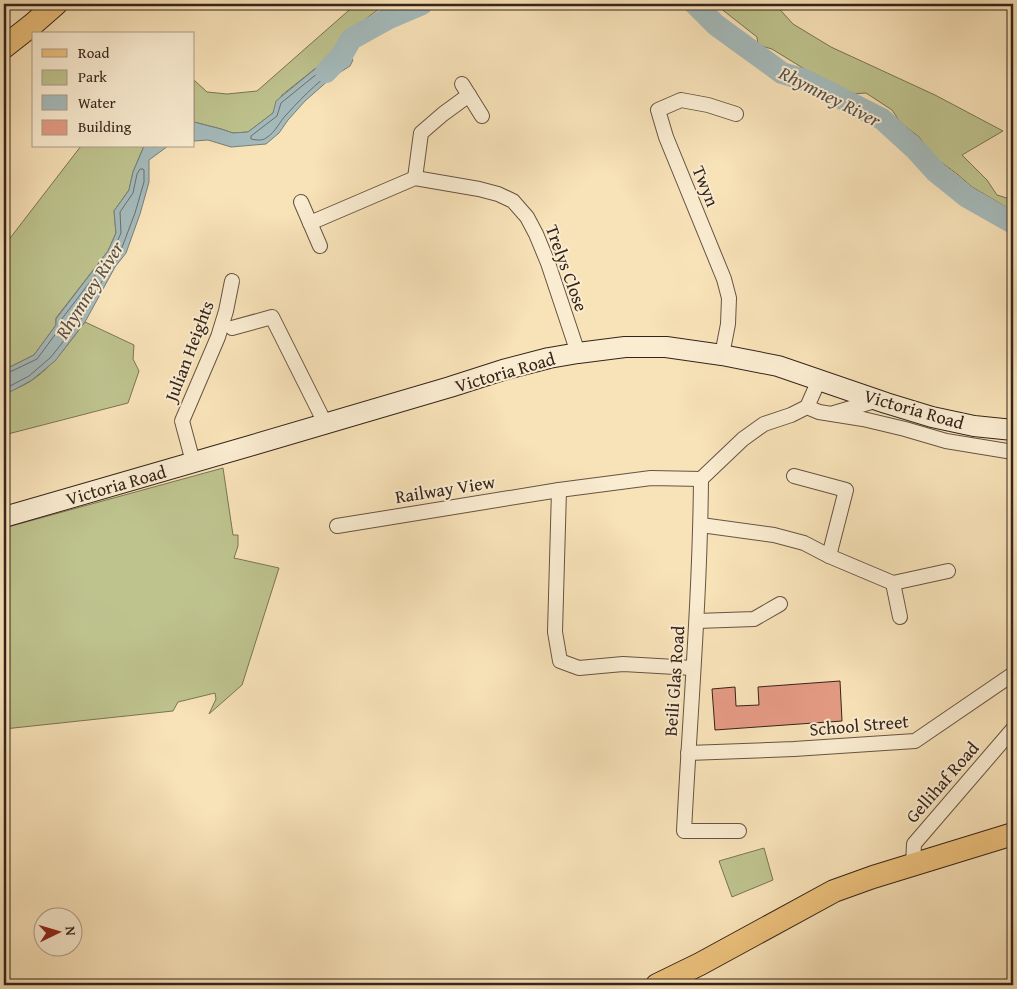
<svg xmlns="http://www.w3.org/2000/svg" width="1017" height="989" font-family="'Gentium Book Plus',serif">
  <rect width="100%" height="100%" fill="#f8e2b8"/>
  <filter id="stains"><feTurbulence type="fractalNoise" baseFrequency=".004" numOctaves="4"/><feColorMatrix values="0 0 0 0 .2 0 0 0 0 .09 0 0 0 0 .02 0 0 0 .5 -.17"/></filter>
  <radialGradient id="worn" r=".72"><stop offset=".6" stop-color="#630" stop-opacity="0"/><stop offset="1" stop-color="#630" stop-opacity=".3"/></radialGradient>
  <g fill="#bec38e" stroke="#7a7454">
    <path d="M356,4h37l-8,1 -17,12 -29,25 -13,18 -44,35 -9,18 -25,19 -15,1 -12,-4 -27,-7v-42l13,12 20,2 30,-3z"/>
    <path d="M715,4h60l18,20 38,23 104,48 68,36 -41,24 25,25 10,15 16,5v11l-41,-24 -15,-13 -23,-17 -15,-20 -19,-15 -8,-12 -26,-17 -14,1 -46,-24 -34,-21 -14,-4 -1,-8z"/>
    <path d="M81,146h63l-11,26 -4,18 -15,21 2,22 -8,18 -52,67v7l-22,30 -24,12h-6v-121z"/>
    <path d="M85,322l49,23 -1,14 6,12 -11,32 -124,32v-43c37,-7 60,-43 81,-70z"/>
    <path d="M223,468l10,67h5v11l-4,12 45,10 -37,117 -33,29 7,-15 -1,-6 -37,9 -5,9 -169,18v-201z"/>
    <path d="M764,848l9,32 -41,17 -13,-36z"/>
  </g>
  <g fill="#a4babb" stroke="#787e7b">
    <path d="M339,42l14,18 -3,6 -19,12 -26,23 -17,19 -9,13 -13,11 -35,3 -23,-7 -14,1v-19l27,7 12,4 15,-1 25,-19 3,-12 50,-41z"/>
    <path d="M144,146h24l-19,14v22l-9,32 -14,39 -11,14 -30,55 -30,39 -23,19 -20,11 -8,1v-25h6l24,-12 22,-30v-6l52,-68 8,-18 -2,-22 15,-21 4,-18z"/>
  </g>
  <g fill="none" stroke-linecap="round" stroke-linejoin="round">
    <g stroke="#6c6f6a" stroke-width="1">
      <path d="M339,52l7,7v3c-23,15 -41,32 -59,52 -8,8 -11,18 -21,24 -4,3 -10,2 -15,1v-3l26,-20 4,-13 48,-39z"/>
      <path d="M4,372l8,-1 25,-12 23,-31 1,-8 51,-67 9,-20 -1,-21 13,-19 4,-19 3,-5h3l1,1v12l-9,31 -14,37 -10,15 -30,54 -30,38 -22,19 -19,10 -6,1"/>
    </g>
    <g stroke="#a4babb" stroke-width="22">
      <path d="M695,4l21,21 66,48 23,7 77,39 35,32 19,21 31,25 46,26"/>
      <path d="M326,72l16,-17 9,-16 38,-21 33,-14"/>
    </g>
  </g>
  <path fill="#e59b84" stroke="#35241a" d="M840,681l2,40 -127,9 -3,-41 23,-2 1,19 23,-1 -1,-18z"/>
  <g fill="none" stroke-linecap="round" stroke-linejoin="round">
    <defs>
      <g id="street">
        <path d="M462,84l20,32"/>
        <path d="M415,178l6,-45 22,-19 26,-19"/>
        <path d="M301,202l19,44"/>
        <path d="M310,223l105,-45 64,11 19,5 15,7 14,16 9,17 12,29 30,90"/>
        <path d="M232,328l40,-11 53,106"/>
        <path d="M722,355l6,-31 1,-26 -5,-19 -58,-142 -8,-27 23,-10 27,5 28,9"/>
        <path d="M807,407l12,-27"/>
        <path d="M834,413l44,-13"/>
        <path d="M193,462l-11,-41 36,-84 8,-26 6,-30"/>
        <path d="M794,476l52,14 -17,66"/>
        <path d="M701,479c-1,117 -11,235 -17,352h55"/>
        <path d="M701,479l42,-40 21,-15 27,-9 16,-8 12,5 44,7 42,10 41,12 67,11"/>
        <path d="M559,490l-4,142 5,29 19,7 44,-4 70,4"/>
        <path d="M701,525l73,10 30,8 25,13 64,27 55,-12"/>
        <path d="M337,526l222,-36 92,-12 50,1"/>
        <path d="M893,583l7,34"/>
        <path d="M697,621l57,-2 26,-15"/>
        <path d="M688,753l106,-4 121,-8 98,-67"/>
        <path d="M913,865l1,-21 99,-115"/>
      </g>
      <path id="secondary" d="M4,517l249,-72 197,-58 53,-17 46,-12 29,-5 47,-6h41l56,8 56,11 108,37 46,14 42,9 39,4"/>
      <g id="primary">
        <path d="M4,47l28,-22 24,-21"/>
        <path d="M657,985l43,-21 134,-73 39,-14 140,-43"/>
      </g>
    </defs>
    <use href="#street" stroke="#665442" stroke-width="16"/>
    <use href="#secondary" stroke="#35241a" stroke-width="22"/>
    <use href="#primary" stroke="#35241a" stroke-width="24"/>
    <use href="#street" stroke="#faecd1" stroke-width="14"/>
    <use href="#secondary" stroke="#faecd1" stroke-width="20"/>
    <use href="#primary" stroke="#ecc17c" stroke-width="22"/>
  </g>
  <g text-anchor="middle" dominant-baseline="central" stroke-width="4" stroke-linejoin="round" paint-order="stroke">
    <g font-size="18" fill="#35241a" stroke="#faecd1">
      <text transform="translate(706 186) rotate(68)">Twyn</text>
      <text transform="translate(567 268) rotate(70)">Trelys Close</text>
      <text transform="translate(189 351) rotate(-69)">Julian Heights</text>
      <text transform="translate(505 372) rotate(-16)">Victoria Road</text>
      <text transform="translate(914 409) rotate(16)">Victoria Road</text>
      <text transform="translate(116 485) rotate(-16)">Victoria Road</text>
      <text transform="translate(445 489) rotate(-9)">Railway View</text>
      <text transform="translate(674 681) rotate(-86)">Beili Glas Road</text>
      <text transform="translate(859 725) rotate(-5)">School Street</text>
      <text transform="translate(942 782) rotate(-49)">Gellihaf Road</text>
    </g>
    <g font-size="19" font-style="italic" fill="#56514a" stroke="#faecd1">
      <text transform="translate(830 96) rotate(27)">Rhymney River</text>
      <text transform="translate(89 290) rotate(-58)">Rhymney River</text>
    </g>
  </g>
  <rect width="1017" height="989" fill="none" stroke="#f8e2b8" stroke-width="20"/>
  <rect x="5" y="5" width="1007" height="979" fill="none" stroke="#35241a" stroke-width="2.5"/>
  <rect x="10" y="10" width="997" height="969" fill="none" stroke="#35241a"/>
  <rect x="32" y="32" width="162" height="115" fill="#faecd1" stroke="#ab9c88"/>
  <rect x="42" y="49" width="25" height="8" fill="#ecc17c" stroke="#ab9c88"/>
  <text x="78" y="58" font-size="15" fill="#35241a">Road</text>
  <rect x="42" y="70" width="25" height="15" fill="#bec38e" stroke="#ab9c88"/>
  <text x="78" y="82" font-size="15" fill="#35241a">Park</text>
  <rect x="42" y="95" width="25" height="15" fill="#a4babb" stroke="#ab9c88"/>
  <text x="78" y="108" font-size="15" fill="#35241a">Water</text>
  <rect x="42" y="120" width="25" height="15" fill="#e59b84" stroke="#ab9c88"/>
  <text x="78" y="132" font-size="15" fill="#35241a">Building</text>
  <g transform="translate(58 932) rotate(85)"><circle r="24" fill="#faecd1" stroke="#ab9c88"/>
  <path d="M0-4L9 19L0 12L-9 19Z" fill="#8f2418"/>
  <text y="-8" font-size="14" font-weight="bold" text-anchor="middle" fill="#35241a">N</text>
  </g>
  <rect width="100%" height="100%" filter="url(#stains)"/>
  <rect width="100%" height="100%" fill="url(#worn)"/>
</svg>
